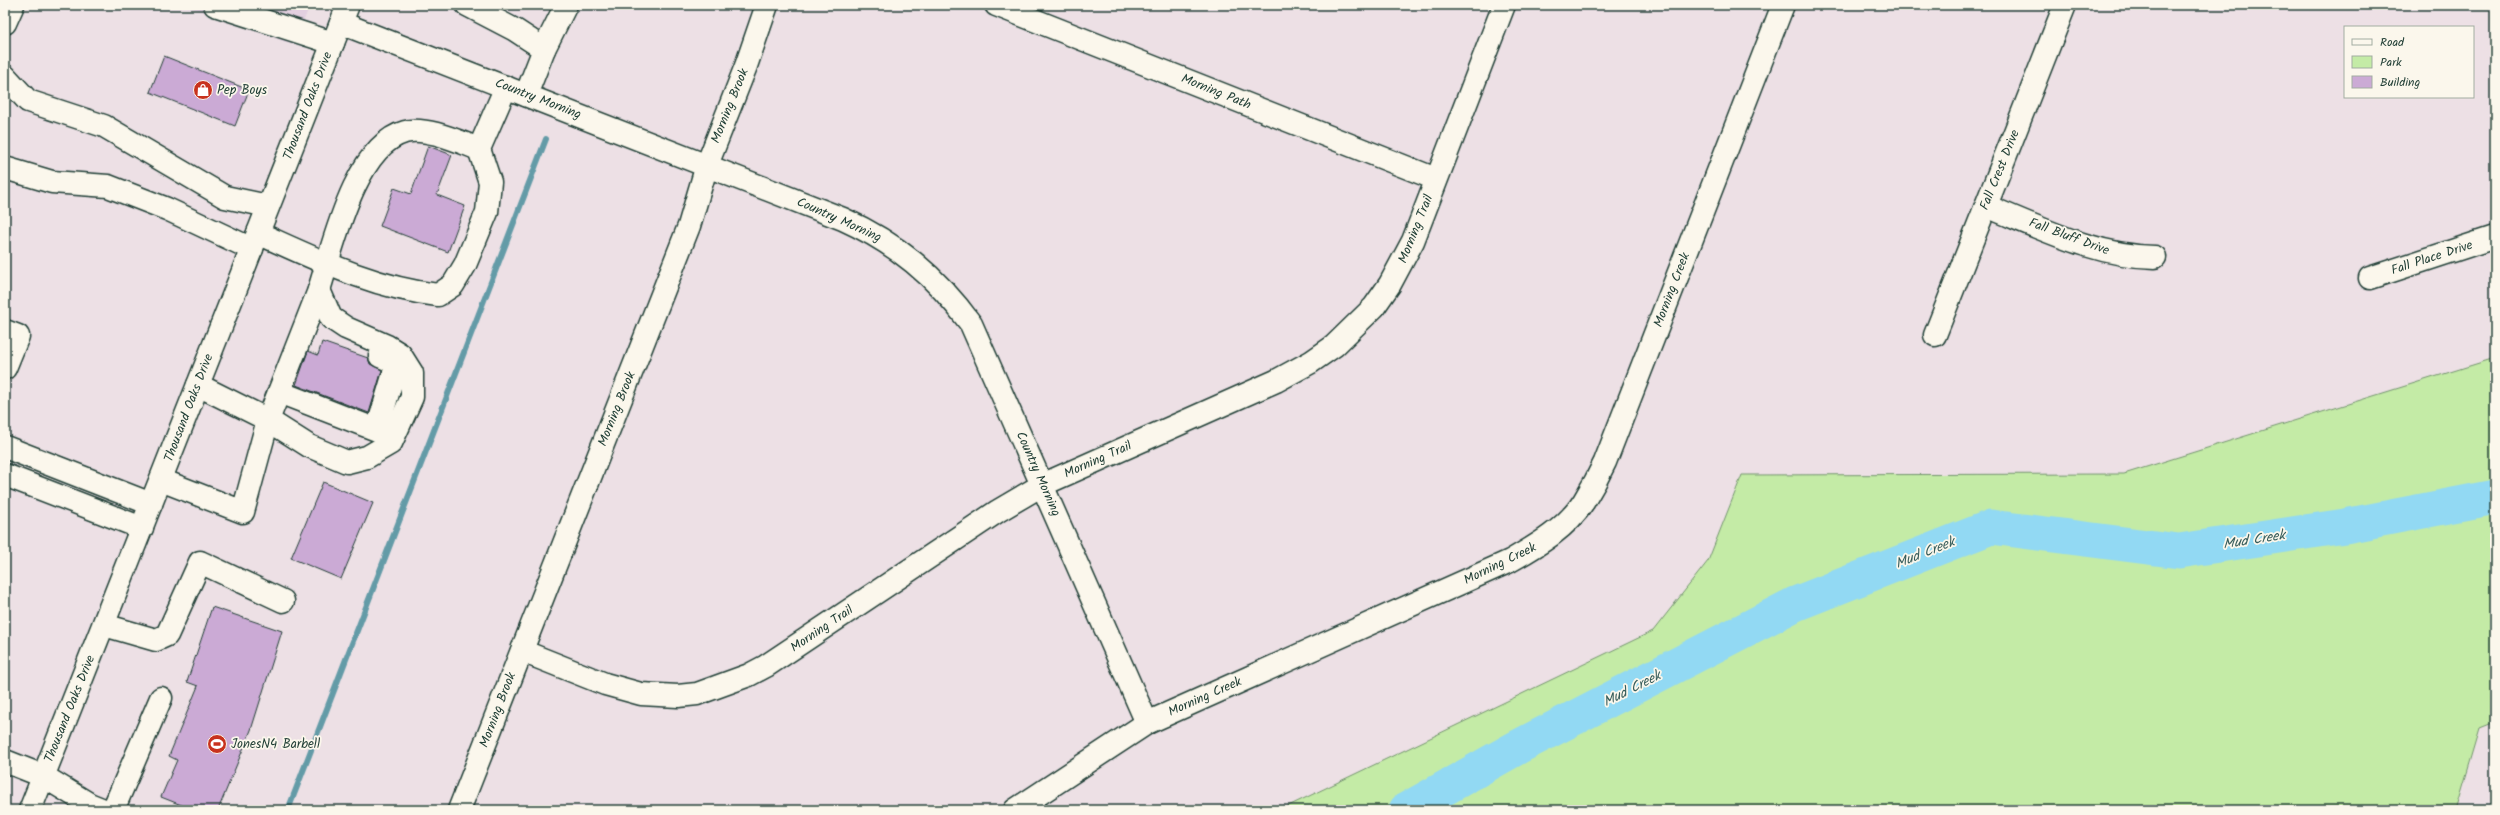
<svg xmlns="http://www.w3.org/2000/svg" width="2500" height="815" font-family="Kalam,sans-serif">
  <rect width="100%" height="100%" fill="#ede0e5"/>
  <filter id="ink" filterUnits="userSpaceOnUse"><feTurbulence type="fractalNoise" baseFrequency=".025" numOctaves="2"/><feDisplacementMap in="SourceGraphic" scale="8" xChannelSelector="R" yChannelSelector="G"/><feConvolveMatrix kernelMatrix="1 2 1 2 8 2 1 2 1" color-interpolation-filters="sRGB"/></filter>
  <g filter="url(#ink)">
    <path fill="#e3d0e0" d="M185,5h125l-16,40z"/>
    <path fill="#c4eba6" stroke="#72946d" d="M2495,358v365l-15,6 -24,81h-1176l373,-179 55,-70 34,-86 382,-1z"/>
    <g fill="none" stroke-linecap="round" stroke-linejoin="round">
      <path stroke="#649ba7" stroke-width="6" d="M288,810l258,-671"/>
      <path stroke="#92d9f3" stroke-width="35" d="M1406,810l112,-63 277,-143 196,-77 188,24 166,-25 150,-29"/>
    </g>
    <g fill="#cbaad5" stroke="#1f3d34">
      <path d="M164,56l85,34 -14,36 -85,-34z"/>
      <path d="M428,146l24,9 -15,40 28,11 -17,46 -68,-26 14,-38 17,6z"/>
      <path d="M322,342l46,16 2,6 12,6 -13,43 -73,-28 12,-34 10,4z"/>
      <path d="M323,482l50,21 -32,76 -50,-21z"/>
      <path d="M212,607l70,24 -31,99 -33,80h-24l-33,-13 16,-37 -8,-4 29,-70 -11,-4z"/>
    </g>
    <g fill="none" stroke-linecap="round" stroke-linejoin="round">
      <defs>
        <g id="minor">
          <path d="M215,5l118,38"/>
          <path d="M467,5l48,25 29,19 -18,46"/>
          <path d="M996,5l440,174"/>
          <path d="M5,23l8,-18"/>
          <path d="M341,23l502,196c53,24 93,57 128,105l176,399"/>
          <path d="M544,49l22,-44"/>
          <path d="M5,76l23,25 76,25 121,71 43,9"/>
          <path d="M5,168l47,14 56,4 59,23 85,40"/>
          <path d="M1986,206c55,22 109,50 169,51"/>
          <path d="M258,233c58,26 116,55 180,62l15,-10 12,-20 22,-53 3,-30 -11,-33 27,-62"/>
          <path d="M2370,278l125,-41"/>
          <path d="M5,331l13,5 -13,32"/>
          <path d="M1935,335l130,-330"/>
          <path d="M198,385l70,35 41,26 38,16 20,-5 24,-14 21,-46v-24l-12,-19 -13,-8 -41,-18 -15,-10 -12,-28c14,-44 36,-144 86,-158 20,-6 55,10 74,17"/>
          <path d="M279,392l98,38 20,-67 -17,-7"/>
          <path d="M5,447l146,57"/>
          <path d="M5,475l137,53"/>
          <path d="M161,480l82,32 25,-92 51,-130"/>
          <path d="M104,625l52,15 11,-5 33,-73 83,39"/>
          <path d="M522,651l83,33 36,10 37,2 19,-2 52,-19 17,-9 232,-155 44,-26 234,-104 35,-19 23,-16 40,-39 16,-23 23,-43 91,-236"/>
          <path d="M5,761l38,15 46,28 15,6"/>
          <path d="M113,810l48,-112"/>
          <path d="M459,810l230,-584 18,-61 39,-99 21,-61"/>
          <path d="M1015,810l132,-87 363,-162c28,-16 57,-33 74,-60 8,-13 15,-26 21,-39l178,-457"/>
        </g>
        <path id="major" d="M30,810l318,-805"/>
      </defs>
      <use href="#minor" stroke="#1f3d34" stroke-width="25"/>
      <use href="#major" stroke="#1f3d34" stroke-width="25"/>
      <use href="#minor" stroke="#fbf7ec" stroke-width="22"/>
      <use href="#major" stroke="#fbf7ec" stroke-width="22"/>
    </g>
  </g>
  <defs>
    <symbol id="shop-disc" viewBox="-11 -11 22 22"><circle r="9.5" fill="#c8321e" stroke="#fbf7ec"/><path d="M-5-2.5h2.3a2.7 3.5 0 0 1 5.4 0H5L5.5 6h-11ZM-1.5-2.5h3a1.5 2.3 0 0 0-3 0Z" fill="#fff"/></symbol>
    <symbol id="stadium-disc" viewBox="-11 -11 22 22"><circle r="9.5" fill="#c8321e" stroke="#fbf7ec"/><path d="M0-5a6.5 5 0 1 0 0 10a6.5 5 0 1 0 0-10ZM-3.5-1.8h7v3.6h-7Z" fill="#fff"/></symbol>
  </defs>
  <g fill-rule="evenodd">
    <use href="#shop-disc" x="192" y="79" width="22" height="22"/>
    <use href="#stadium-disc" x="206" y="733" width="22" height="22"/>
  </g>
  <g text-anchor="middle" dominant-baseline="central" stroke-width="3.5" stroke-linejoin="round" paint-order="stroke">
    <g font-size="13" fill="#1f3d34" stroke="#fbf7ec" text-anchor="start">
      <text x="217" y="90">Pep Boys</text>
      <text x="231" y="744">JonesN4 Barbell</text>
    </g>
    <g font-size="13" fill="#1f3d34" stroke="#fbf7ec">
      <text transform="translate(1216 92) rotate(22)">Morning Path</text>
      <text transform="translate(538 99) rotate(21)">Country Morning</text>
      <text transform="translate(308 106) rotate(-69)">Thousand Oaks Drive</text>
      <text transform="translate(730 106) rotate(-68)">Morning Brook</text>
      <text transform="translate(2000 170) rotate(-68)">Fall Crest Drive</text>
      <text transform="translate(839 220) rotate(24)">Country Morning</text>
      <text transform="translate(1416 229) rotate(-68)">Morning Trail</text>
      <text transform="translate(2069 237) rotate(20)">Fall Bluff Drive</text>
      <text transform="translate(2432 258) rotate(-18)">Fall Place Drive</text>
      <text transform="translate(1672 290) rotate(-69)">Morning Creek</text>
      <text transform="translate(189 408) rotate(-69)">Thousand Oaks Drive</text>
      <text transform="translate(617 409) rotate(-68)">Morning Brook</text>
      <text transform="translate(1098 460) rotate(-24)">Morning Trail</text>
      <text transform="translate(1038 474) rotate(66)">Country Morning</text>
      <text transform="translate(1500 564) rotate(-26)">Morning Creek</text>
      <text transform="translate(822 629) rotate(-34)">Morning Trail</text>
      <text transform="translate(1205 697) rotate(-24)">Morning Creek</text>
      <text transform="translate(70 709) rotate(-68)">Thousand Oaks Drive</text>
      <text transform="translate(498 710) rotate(-69)">Morning Brook</text>
    </g>
    <g font-size="14" font-style="italic" fill="#365c5a" stroke="#fbf7ec">
      <text transform="translate(2254 540) rotate(-9)">Mud Creek</text>
      <text transform="translate(1925 553) rotate(-22)">Mud Creek</text>
      <text transform="translate(1632 689) rotate(-27)">Mud Creek</text>
    </g>
  </g>
  <rect width="2500" height="815" fill="none" stroke="#fbf7ec" stroke-width="20"/>
  <rect x="10" y="10" width="2480" height="795" fill="none" stroke="#1f3d34" stroke-width="1.5" filter="url(#ink)"/>
  <rect x="2344" y="26" width="130" height="72" fill="#fbf7ec" stroke="#a3ada2"/>
  <rect x="2352" y="39" width="20" height="6" fill="#fbf7ec" stroke="#a3ada2"/>
  <text x="2380" y="46" font-size="12" fill="#1f3d34">Road</text>
  <rect x="2352" y="56" width="20" height="12" fill="#c4eba6" stroke="#a3ada2"/>
  <text x="2380" y="66" font-size="12" fill="#1f3d34">Park</text>
  <rect x="2352" y="76" width="20" height="12" fill="#cbaad5" stroke="#a3ada2"/>
  <text x="2380" y="86" font-size="12" fill="#1f3d34">Building</text>
</svg>
